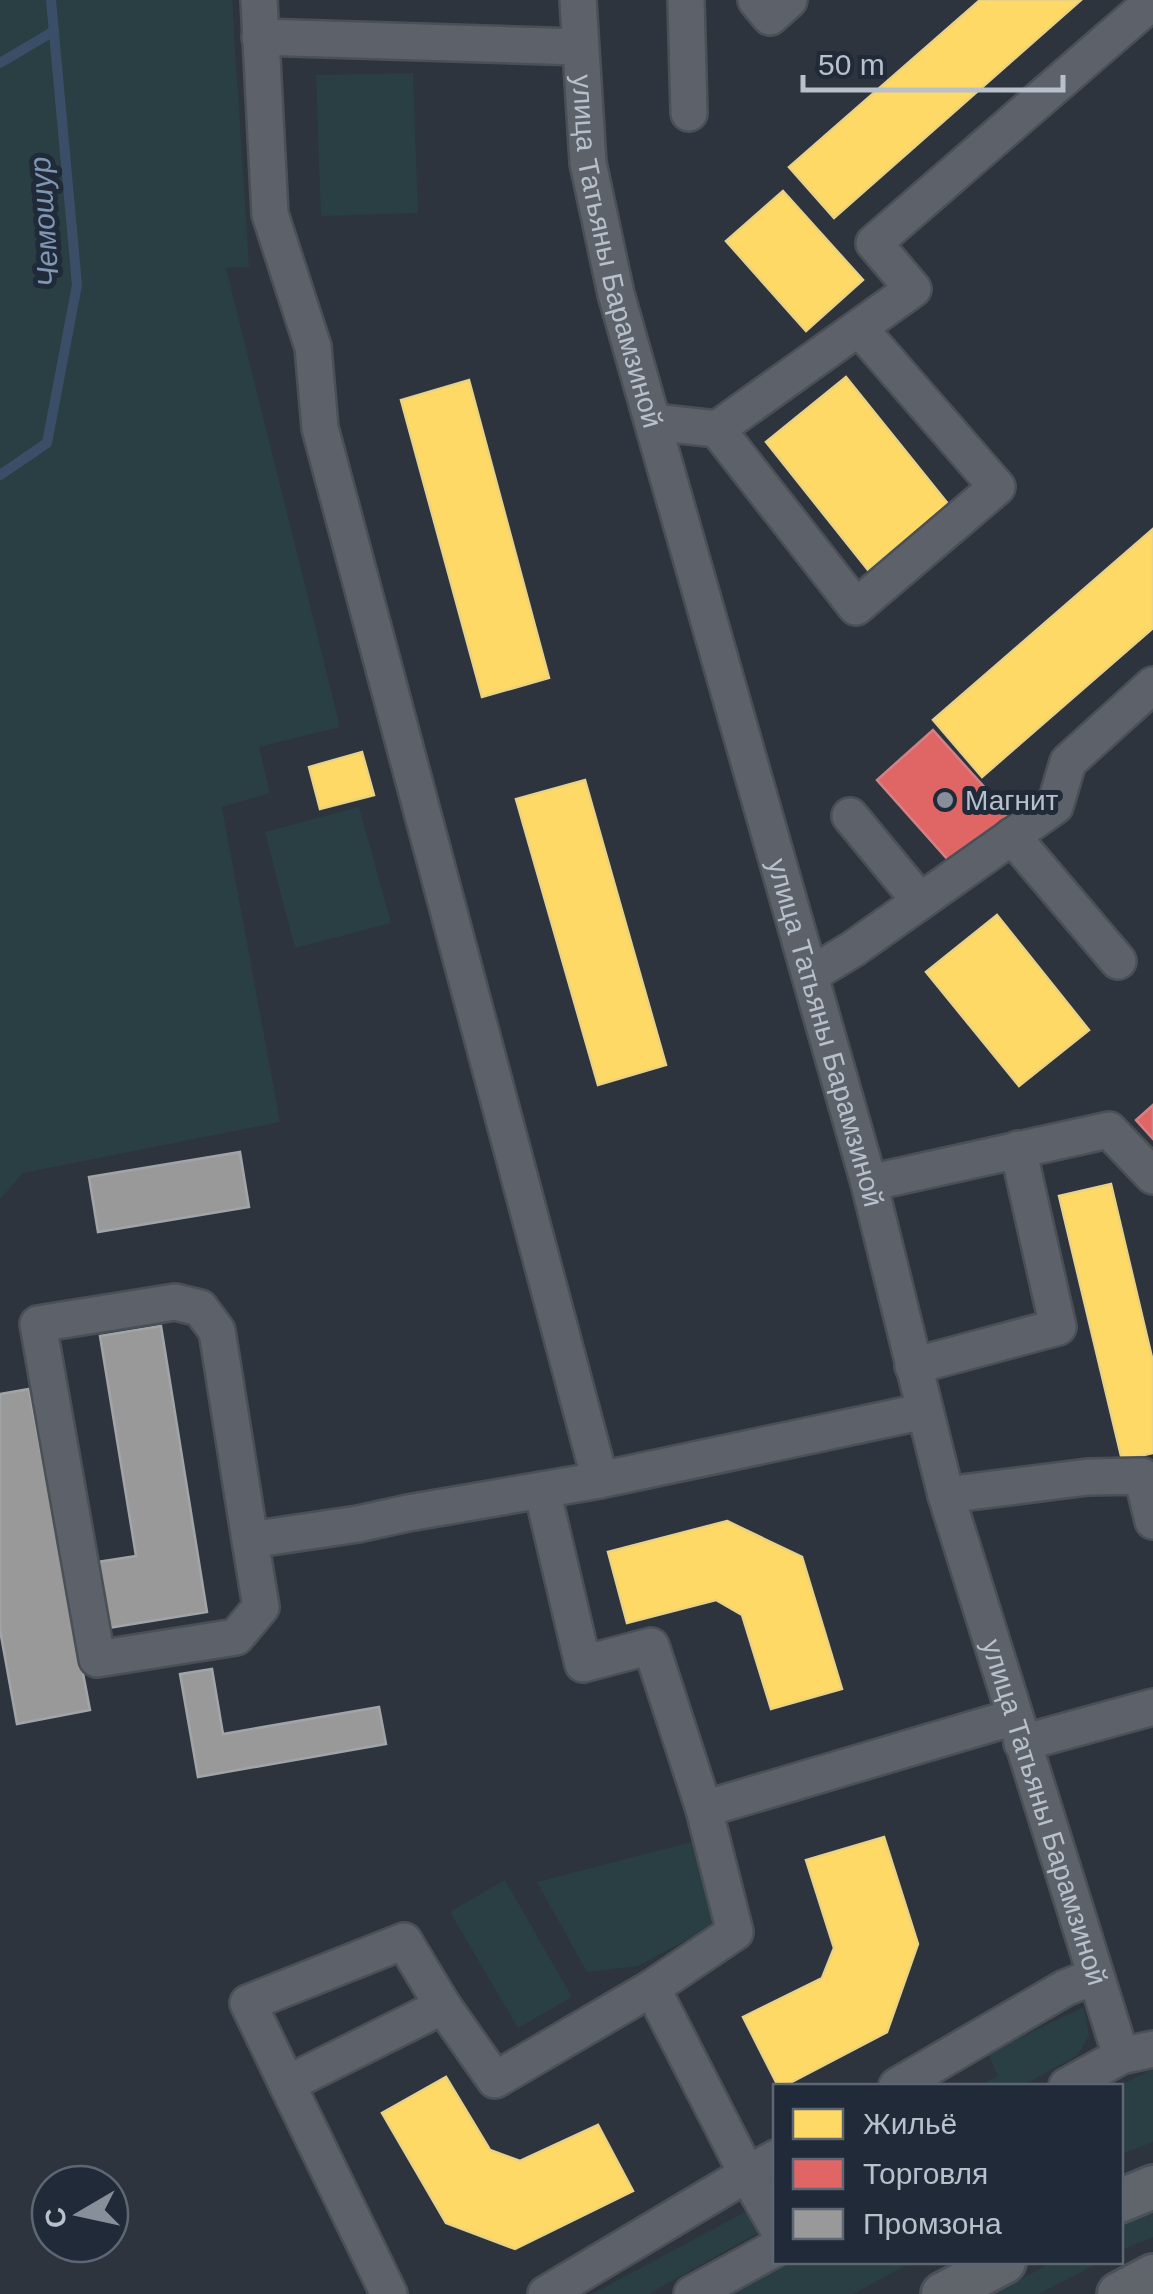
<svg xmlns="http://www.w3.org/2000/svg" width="1153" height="2294" font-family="Arial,sans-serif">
  <rect width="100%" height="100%" fill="#2d343d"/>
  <g fill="#2a3f43">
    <path d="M0,0h232l17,267 -23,1 114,459 -81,20 11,46 -48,14 58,315 -257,51 -23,26z"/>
    <path d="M413,73l5,140 -97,3 -5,-141z"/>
    <path d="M359,807l32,116 -96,25 -30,-116z"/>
    <path d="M696,1841l19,84 -77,41 -51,6 -50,-90z"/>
    <path d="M505,1880l67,117 -54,31 -68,-116z"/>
    <path d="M1084,2007l5,28 -11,20 -56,31h-43l19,-10 -10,-23z"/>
    <path d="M1153,2069v73l-32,12 -2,-68z"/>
    <path d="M775,2196v27l-126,71h-57z"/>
    <path d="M1153,2213v24l-32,13v-25z"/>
    <path d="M782,2262h130l-59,32h-125z"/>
    <path d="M1053,2262h47l-61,32h-46z"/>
  </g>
  <g fill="#ffd966" stroke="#ead285" stroke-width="2.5">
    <path d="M980,0h101l-247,218 -45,-51z"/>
    <path d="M783,191l80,89 -57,51 -80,-90z"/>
    <path d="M846,377l103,128 -81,65 -102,-128z"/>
    <path d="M469,380l80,298 -67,19 -81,-297z"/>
    <path d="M1153,529v99l-171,149 -49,-57z"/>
    <path d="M362,752l12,43 -54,14 -11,-42z"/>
    <path d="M585,780l81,285 -68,20 -82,-286z"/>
    <path d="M997,915l92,115 -70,56 -93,-114z"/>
    <path d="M1111,1184l42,178v91l-31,7 -63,-264z"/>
    <path d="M727,1521l75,36 40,132 -71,20 -29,-94 -26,-15 -89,23 -19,-71z"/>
    <path d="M884,1837l34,107 -31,88 -103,54h-6l-35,-69 79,-39 12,-30 -28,-88z"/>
    <path d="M446,2077l44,73 30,11 78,-36 35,66 -118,58 -69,-26 -64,-110z"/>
  </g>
  <g fill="#e06666" stroke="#d48185" stroke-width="2.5">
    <path d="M933,730l80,89 -56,51 -80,-90z"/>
    <path d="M1153,1105v34l-17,-19z"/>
  </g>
  <g fill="#999" stroke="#a2a5a8" stroke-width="2.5">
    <path d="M240,1152l9,55 -151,25 -9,-55z"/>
    <path d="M161,1326l46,286 -99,16 -11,-66 39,-6 -36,-220z"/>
    <path d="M29,1389l61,321 -73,14 -17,-94v-236z"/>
    <path d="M212,1669l11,65 156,-27 7,37 -188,33 -18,-103z"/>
  </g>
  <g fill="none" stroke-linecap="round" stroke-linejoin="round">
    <g stroke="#3b4e67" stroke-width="10">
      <path d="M0,63l54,-32"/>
      <path d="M0,475l47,-32 30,-158 -26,-285"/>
    </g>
    <defs>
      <g id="minor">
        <path d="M259,0l11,214 43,133 7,81 280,1052"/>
        <path id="s1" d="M578,0l10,163 28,131 253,889 77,312 175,561"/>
        <path d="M686,0l3,113"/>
        <path d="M756,0l14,17 19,-17"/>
        <path d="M260,37l320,10"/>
        <path d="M653,422l64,7 196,-140 -39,-46 279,-242"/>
        <path d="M717,429l139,178 141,-120 -138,-159"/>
        <path d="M850,816l70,85"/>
        <path d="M1012,836l106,125"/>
        <path d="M810,975l43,-26 202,-143 13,-44 85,-77"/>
        <path d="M869,1183l240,-53 44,46"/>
        <path d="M913,1366l145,-39 -40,-178"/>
        <path d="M542,1490l41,174 68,-18 53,163"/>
        <path d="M946,1495l142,-18 54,-1 11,45"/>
        <path d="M250,1540l11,67 -25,30 -139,22 -59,-335 137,-22 25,6 17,23 33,209 108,-16 50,-11 192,-33 325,-69"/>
        <path d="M1022,1743l131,-36"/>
        <path d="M287,2084l-39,-81 156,-62 39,65"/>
        <path d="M897,2086l168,-98 30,-12"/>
        <path d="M1067,2086l54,-30 32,-7"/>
        <path d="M776,2158l-29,16 -95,-186 83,-56 -31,-123 310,-92"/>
        <path d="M389,2294l-102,-210 156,-78 52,74 157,-92"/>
        <path d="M546,2294l201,-120 29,51"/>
        <path d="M692,2294l84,-46"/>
      </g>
      <g id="major">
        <path d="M1120,2201l33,-14"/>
        <path d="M943,2294l61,-32"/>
        <path d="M1119,2294l34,-18"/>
      </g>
    </defs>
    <use href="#minor" stroke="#4b5057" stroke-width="40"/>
    <use href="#major" stroke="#4b5059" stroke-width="48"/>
    <use href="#minor" stroke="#5d626a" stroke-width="35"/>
    <use href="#major" stroke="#60656b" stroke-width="42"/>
  </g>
  <circle fill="#878f9a" stroke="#202a38" stroke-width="4" cx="945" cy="800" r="10"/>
  <g text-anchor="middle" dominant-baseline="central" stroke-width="10" stroke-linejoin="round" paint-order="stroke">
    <g font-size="28" fill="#b8c0cc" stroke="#202a38">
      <text stroke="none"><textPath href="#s1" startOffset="255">улица Татьяны Барамзиной</textPath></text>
      <text stroke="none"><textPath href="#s1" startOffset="1065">улица Татьяны Барамзиной</textPath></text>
      <text stroke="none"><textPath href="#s1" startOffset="1875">улица Татьяны Барамзиной</textPath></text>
    </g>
    <g font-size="28" fill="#b8c0cc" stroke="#202a38" text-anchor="start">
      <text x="965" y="800">Магнит</text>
    </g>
    <g font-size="30" font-style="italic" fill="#7f97b3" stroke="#202a38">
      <text transform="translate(44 222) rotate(-94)">Чемошур</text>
    </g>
  </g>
  <rect x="773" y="2084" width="350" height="180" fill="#202a38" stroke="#5d6673" stroke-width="2.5"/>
  <rect x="793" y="2109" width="50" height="30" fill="#ffd966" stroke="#5d6673" stroke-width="2.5"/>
  <text x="863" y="2134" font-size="30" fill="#b8c0cc">Жильё</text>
  <rect x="793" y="2159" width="50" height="30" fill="#e06666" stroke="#5d6673" stroke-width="2.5"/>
  <text x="863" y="2184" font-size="30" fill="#b8c0cc">Торговля</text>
  <rect x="793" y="2209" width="50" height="30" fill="#999999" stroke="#5d6673" stroke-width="2.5"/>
  <text x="863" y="2234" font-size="30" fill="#b8c0cc">Промзона</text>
  <g transform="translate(80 2214) rotate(261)"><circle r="48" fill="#202a38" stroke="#5d6673" stroke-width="2.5"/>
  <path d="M0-8L18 38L0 25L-18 38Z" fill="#878f9a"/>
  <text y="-15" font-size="28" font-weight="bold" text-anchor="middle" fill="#b8c0cc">С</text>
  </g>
  <path d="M803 75v15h260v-15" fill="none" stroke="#b8c0cc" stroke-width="5"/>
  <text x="818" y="75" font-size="30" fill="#b8c0cc" stroke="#202a38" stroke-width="8" paint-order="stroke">50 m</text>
</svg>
